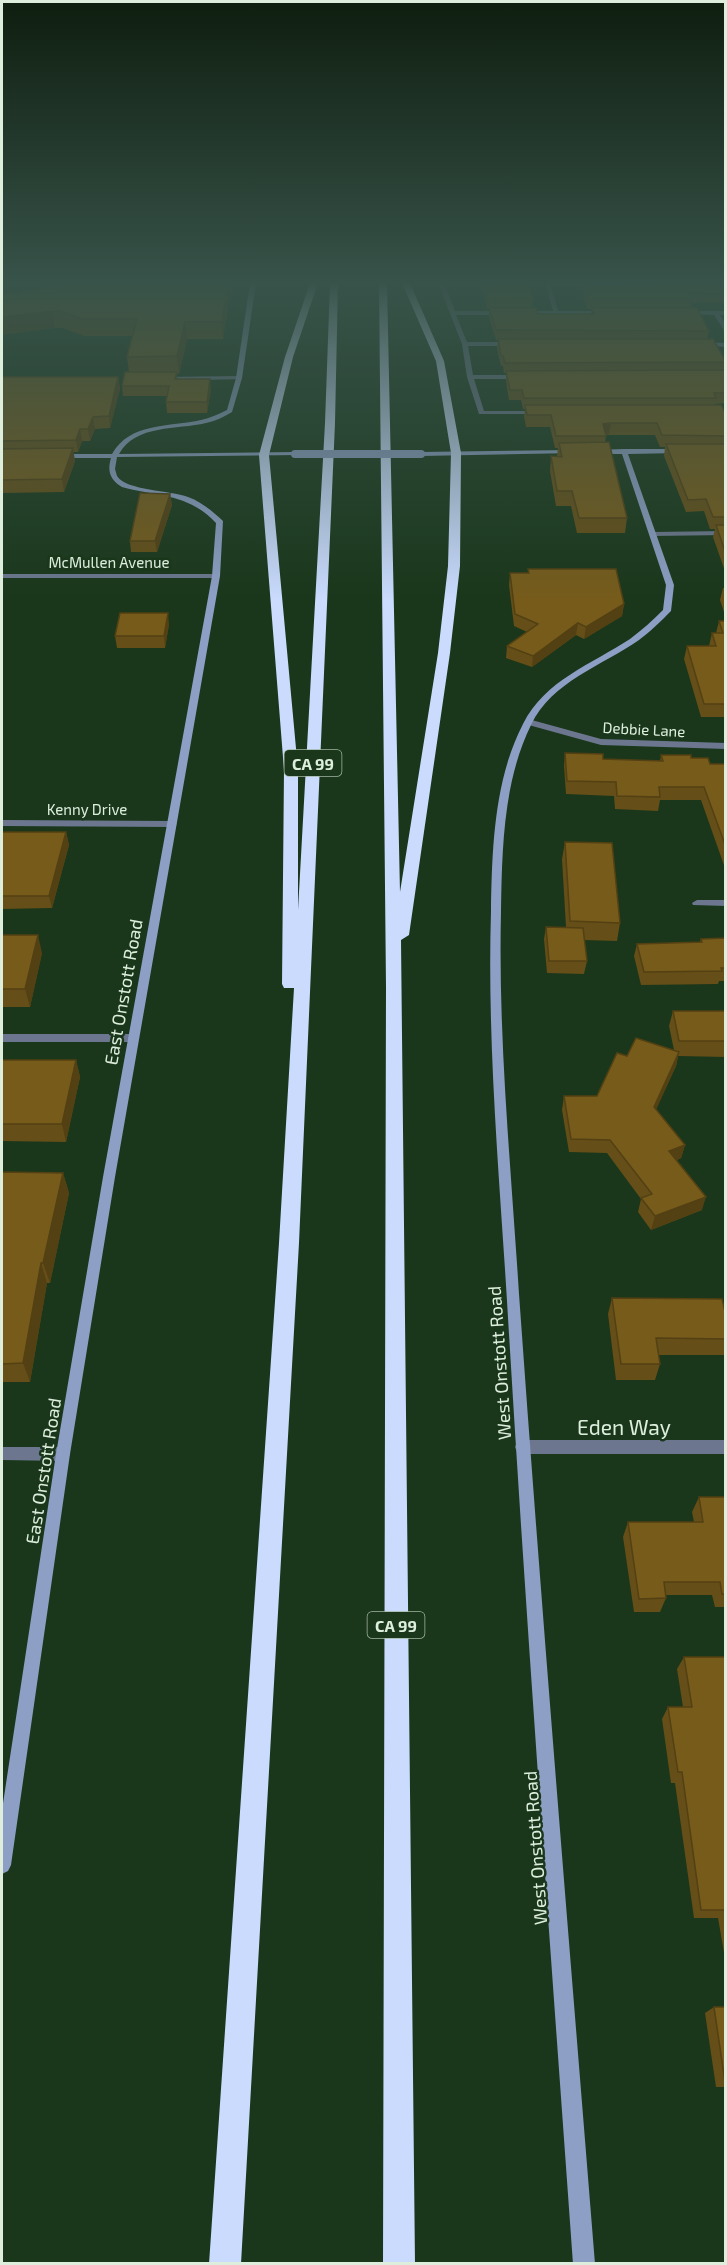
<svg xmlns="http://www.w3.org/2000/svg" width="727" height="2265" font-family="'Exo 2',sans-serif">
  <rect width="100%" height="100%" fill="#1a371b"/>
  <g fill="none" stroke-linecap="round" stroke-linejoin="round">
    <g fill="#6c778f" fill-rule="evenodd">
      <path d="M438,283h6l11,28h50l3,2 -3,2h-49l11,27h45l3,2 -3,2h-44l5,29h50l3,2 -3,2h-49l10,32h57l2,3h-64l-12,-37 -5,-33z"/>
      <path d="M545,283h103l1,1 -3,2h-95l7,25h49l3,2 -3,2 -87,-1 2,-3h31z"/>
      <path d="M684,311h42v4h-6l6,10v8l-12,-18 -32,-1z"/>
      <path d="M700,342l26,1v4l-28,-2z"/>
      <path d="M239,376l2,3 -79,2 -3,-2 3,-2z"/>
      <path d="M726,531v4l-73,1 -4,-2 4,-2z"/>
      <path d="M2,574h214l4,2 -4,2h-214z"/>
      <path d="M528,719l73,20 125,4v6l-125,-4 -76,-21 -1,-2z"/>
      <path d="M2,820l170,1 5,3 -5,3 -170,-1z"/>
      <path d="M697,900h29v6l-33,-1 -1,-2z"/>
      <path d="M2,1034h131l6,4 -6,4h-131z"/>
      <path d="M522,1440h204v14h-204l-5,-2 -2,-5 2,-5z"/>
      <path d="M63,1447l5,2 2,5 -2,5 -5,2 -61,-1v-13z"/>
    </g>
    <g fill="#8d9fc5" fill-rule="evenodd">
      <path d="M250,283h6l-14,95 -10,34c-8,5 -17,9 -26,11 -29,7 -70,1 -87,31l176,-2 3,2 -1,1 -180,2 -2,12 2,7c10,15 53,14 71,21 14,5 24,14 35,24l-3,55 -105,601 -45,277 -59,411 -3,6 -6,3v-64l54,-356 47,-277 109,-601 4,-53c-28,-30 -58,-26 -94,-36 -12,-7 -15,-16 -11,-29h-51l-3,-2 3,-2h52c18,-32 58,-27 89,-34 9,-2 18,-6 26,-10l9,-32z"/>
      <path d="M624,449h55l3,2 -3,2 -51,1 46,131 -3,26c-10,10 -21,21 -32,29 -37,26 -87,41 -108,85 -28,57 -29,125 -30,187 -3,127 10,255 18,382 23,323 50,646 76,970h-22c-23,-321 -47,-642 -66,-963 -8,-130 -20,-260 -16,-390 1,-62 3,-131 32,-187 22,-44 69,-60 107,-85 12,-9 23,-19 33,-29l3,-25 -44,-131h-27l-3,-2 3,-2z"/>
      <path d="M574,450l3,2 -1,1 -155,3 -3,-2 3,-2z"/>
    </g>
    <g fill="#cadbfe" fill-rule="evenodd">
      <path d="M310,283h8l-25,74 -24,98 29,315v140l27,-487 5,-140h8l-3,140 -36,820 -58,1021h-32l70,-1021 15,-255h-10l-2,-4 2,-214 -25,-315 26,-98z"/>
      <path d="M379,283h8l13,609 38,-239 10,-87 3,-113 -15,-92 -34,-78h8l34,78 17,92 -1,113 -10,87 -41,282 -8,5 14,1324h-32l3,-1277z"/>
    </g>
    <path stroke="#8d9fc5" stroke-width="8" d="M295,454h126"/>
  </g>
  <g fill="#654e17">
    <path d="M232,283l-9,56h-36l-8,35h-2v5l34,10 -4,24h-40l-1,-11 1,-6h-44l-1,-10 7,-14 -2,-15 6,-21h-49l-21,-8h-8l-53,-34z"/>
    <path d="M481,283h47l5,17 -1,8 6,6h53v-5h-4l-4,-13 1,-10h46v-3h96v20h-34l-1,5 18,23 -2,8 19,22 -2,9h2v33l-11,1v1l11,9v160l-13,-37 2,-8h-5l-6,-18 -18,1 -22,-56 1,-9h-5l-5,-12h-49l-1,7 22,76 -2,15h-48l-6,-27h-15l-6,-35 1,-15h6l1,-8h-3l-5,-21h-24l-2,-11 1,-7h-2l-2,-9h-12l-3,-19v-8h-2l-1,-7h-2l-4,-18 1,-8h-2l-7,-23v-8h-2z"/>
    <path d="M2,377h116l2,12 -10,39 -15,1 -5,12h-8l-4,11h-5l2,9 -11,31 -62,1z"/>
    <path d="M170,494l2,11 -15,47h-26l-1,-11z"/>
    <path d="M528,569l96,35 -2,12 -38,23 -8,-4 -44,32 -26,-9 1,-12 20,-14 -13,-6 -5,-41 1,-12h18z"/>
    <path d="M723,588h3v30l-6,-18z"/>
    <path d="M719,621h7v96h-25l-17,-58 3,-13h22l3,-13h4z"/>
    <path d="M169,624l-4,24h-48l-2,-12z"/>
    <path d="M565,753l38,6 57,2 1,-6 30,3 19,6 16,1v103h-1l-24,-68h-41l-2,11 -43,-2 -1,-13 -48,-2 -2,-28z"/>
    <path d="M2,832h64l3,13 -17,63 -50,1z"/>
    <path d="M565,842l55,81 -3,18 -33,-1 3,21 -3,13 -37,-1 -3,-34 2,-12h20l-4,-68z"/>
    <path d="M2,935l40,18 -12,54h-28z"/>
    <path d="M726,938v43h-7l-1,3 -77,1 -7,-29 3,-12 63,-2 1,-3z"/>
    <path d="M673,1011h53v46l-48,-1 -2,10 -20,43 29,36 -4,13 -4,2 25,50 -51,20 -13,-18 3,-13 -34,-46 -38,-1 -7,-42 2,-14h33l30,-40 47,-6 -5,-24z"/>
    <path d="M2,1060h74l4,17 -14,65 -64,-1z"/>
    <path d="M2,1172l61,1 6,20 -19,90h-3l-17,99h-28z"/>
    <path d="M612,1298l114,18v35l-2,4h-66l2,9 -5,16h-39l-8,-66z"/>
    <path d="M699,1497h27v110h-11l-3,-12h-46v3l-6,14h-26l-11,-75 5,-15h66l-2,-10z"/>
    <path d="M684,1657h42v307l-8,-46h-24l-19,-135h-4l-9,-64 6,-12h15l-6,-38z"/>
    <path d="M714,2007h12v80h-10l-11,-74z"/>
    <path d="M724,2142h2v15z"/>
  </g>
  <g fill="#534013">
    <path d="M228,283h4l-9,56 -1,-17z"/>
    <path d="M53,311l2,17 -53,7v-18z"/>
    <path d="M185,322l2,17 -8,35 -2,-18z"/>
    <path d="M118,377l2,12 -10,39 -1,-12z"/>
    <path d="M210,379l1,10 -4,24v-11z"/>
    <path d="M93,417l2,12 -5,12 -2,-12z"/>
    <path d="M611,423l-2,11 -7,1 1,-11z"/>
    <path d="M80,429l2,12 -4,11 -2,-12z"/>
    <path d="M73,448l2,13 -11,31 -2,-13z"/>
    <path d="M170,494l2,11 -15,47 -2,-11z"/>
    <path d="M624,604l-2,12 -38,23 2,-12z"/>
    <path d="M168,613l1,11 -4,24 -1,-12z"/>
    <path d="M578,623l-2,12 -44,32 1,-11z"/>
    <path d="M66,832l3,13 -17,63 -3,-12z"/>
    <path d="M38,935l4,18 -12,54 -5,-18z"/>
    <path d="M679,1052l-3,14 -25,55 3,-14z"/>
    <path d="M76,1060l4,17 -14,65 -4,-18z"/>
    <path d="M685,1145l-4,13 -16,6 4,-13z"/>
    <path d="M63,1173l6,20 -19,90 -7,-20z"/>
    <path d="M706,1197l-4,13 -51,20 4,-14z"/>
    <path d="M41,1263l6,20 -17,99 -7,-19z"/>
  </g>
  <g fill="#765b1b" stroke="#534013" stroke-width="1.5">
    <path d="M58,283h170l-6,39h-37l-8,34 -50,1 10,-38h-55l-22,-8h-7l-51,6v-23l54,-7z"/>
    <path d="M484,283h44l5,17h-46z"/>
    <path d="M639,283h87v11l-37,-1 3,6h-104l-4,-13h62z"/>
    <path d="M489,308h47l2,6h56l-3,-6h106l12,23 -213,-1z"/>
    <path d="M498,339h215l13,23 -221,1 -2,-7h-2z"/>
    <path d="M726,370v23h-12l2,5h-192l-2,-8h-12l-4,-19z"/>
    <path d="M125,372h52l-2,7h35l-3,23h-41l3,-16h-47z"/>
    <path d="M2,377h116l-9,39 -16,1 -5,12h-8l-4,11 -74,1z"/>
    <path d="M525,405h196l5,9v22l-64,-1 -5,-12h-46l-8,1 3,12h-50l-5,-21h-24z"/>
    <path d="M609,442l18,76h-48l-7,-27h-15l-6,-35 11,1 -3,-14z"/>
    <path d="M666,444h60v73h-13l-7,-18 -18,1z"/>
    <path d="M73,448l-11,31 -60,1v-31z"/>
    <path d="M140,493l30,1 -15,47h-25z"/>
    <path d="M716,525h10v29z"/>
    <path d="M528,569h88l8,35 -38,23 -8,-4 -45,33 -26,-10 31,-22 -23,-10 -5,-41h19z"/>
    <path d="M120,613h48l-4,23h-49z"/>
    <path d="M719,621h7v83h-22l-17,-58h29l-4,-13h11z"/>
    <path d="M565,753l38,1v5l60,2 -2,-6h30v3h17l2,6h15l1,83 -22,-60h-45l1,10 -43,-1 -1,-14 -49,-1z"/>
    <path d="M2,832h64l-17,64h-47z"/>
    <path d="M565,842l47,1 8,80 -50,-2z"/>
    <path d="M546,927l37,1 4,33h-38z"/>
    <path d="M2,935h36l-13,54h-23z"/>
    <path d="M726,938v30h-5l1,3 -78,1 -7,-28 65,-2 -1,-3z"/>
    <path d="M673,1011h53v30h-47z"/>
    <path d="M636,1038l43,14 -25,55 31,38 -16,6 37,46 -51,19 -14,-18 11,-4 -42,-54 -39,-1 -7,-43h33l20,-43 10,3z"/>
    <path d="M2,1060h74l-14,64h-60z"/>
    <path d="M2,1172l61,1 -20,90h-2l-18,100 -21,1z"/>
    <path d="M612,1298l110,1 4,17v23l-70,-1 4,26h-39z"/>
    <path d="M699,1497h27v97h-4l-2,-12h-56l2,16 -27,1 -11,-77h75z"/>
    <path d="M684,1657h42v253h-25l-19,-138h-4l-10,-65h24z"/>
    <path d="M714,2007h12v75h-1z"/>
  </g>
  <linearGradient id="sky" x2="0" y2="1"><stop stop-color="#0e1e0f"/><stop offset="0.47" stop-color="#38534a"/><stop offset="1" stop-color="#38534a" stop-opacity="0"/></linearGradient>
  <rect width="727" height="600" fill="url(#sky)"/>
  <g text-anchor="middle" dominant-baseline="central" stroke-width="5" stroke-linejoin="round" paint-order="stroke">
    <g font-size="15" fill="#ded" stroke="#1a371b">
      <text x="109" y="562">McMullen Avenue</text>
      <text transform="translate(644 729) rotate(3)">Debbie Lane</text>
      <text x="87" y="809">Kenny Drive</text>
    </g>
    <g fill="#1a371b" stroke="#a2b7a3" stroke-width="1.5">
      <rect x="284.5" y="750" width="57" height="26" rx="4.5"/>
      <rect x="367.5" y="1612" width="57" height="26" rx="4.5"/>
    </g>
    <g font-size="16" font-weight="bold" fill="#ded">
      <text x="313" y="763">CA 99</text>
      <text x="396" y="1625">CA 99</text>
    </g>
    <g font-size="18" fill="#ded" stroke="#1a371b">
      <text transform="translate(123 992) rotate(-80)">East Onstott Road</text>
      <text transform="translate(499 1363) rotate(-94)">West Onstott Road</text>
      <text transform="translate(43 1471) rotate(-81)">East Onstott Road</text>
      <text transform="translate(535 1848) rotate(-94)">West Onstott Road</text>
    </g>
    <g font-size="21" fill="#ded" stroke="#1a371b">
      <text x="624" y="1426">Eden Way</text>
    </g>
  </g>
  <rect width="727" height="2265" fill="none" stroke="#ddeedd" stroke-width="6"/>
</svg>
